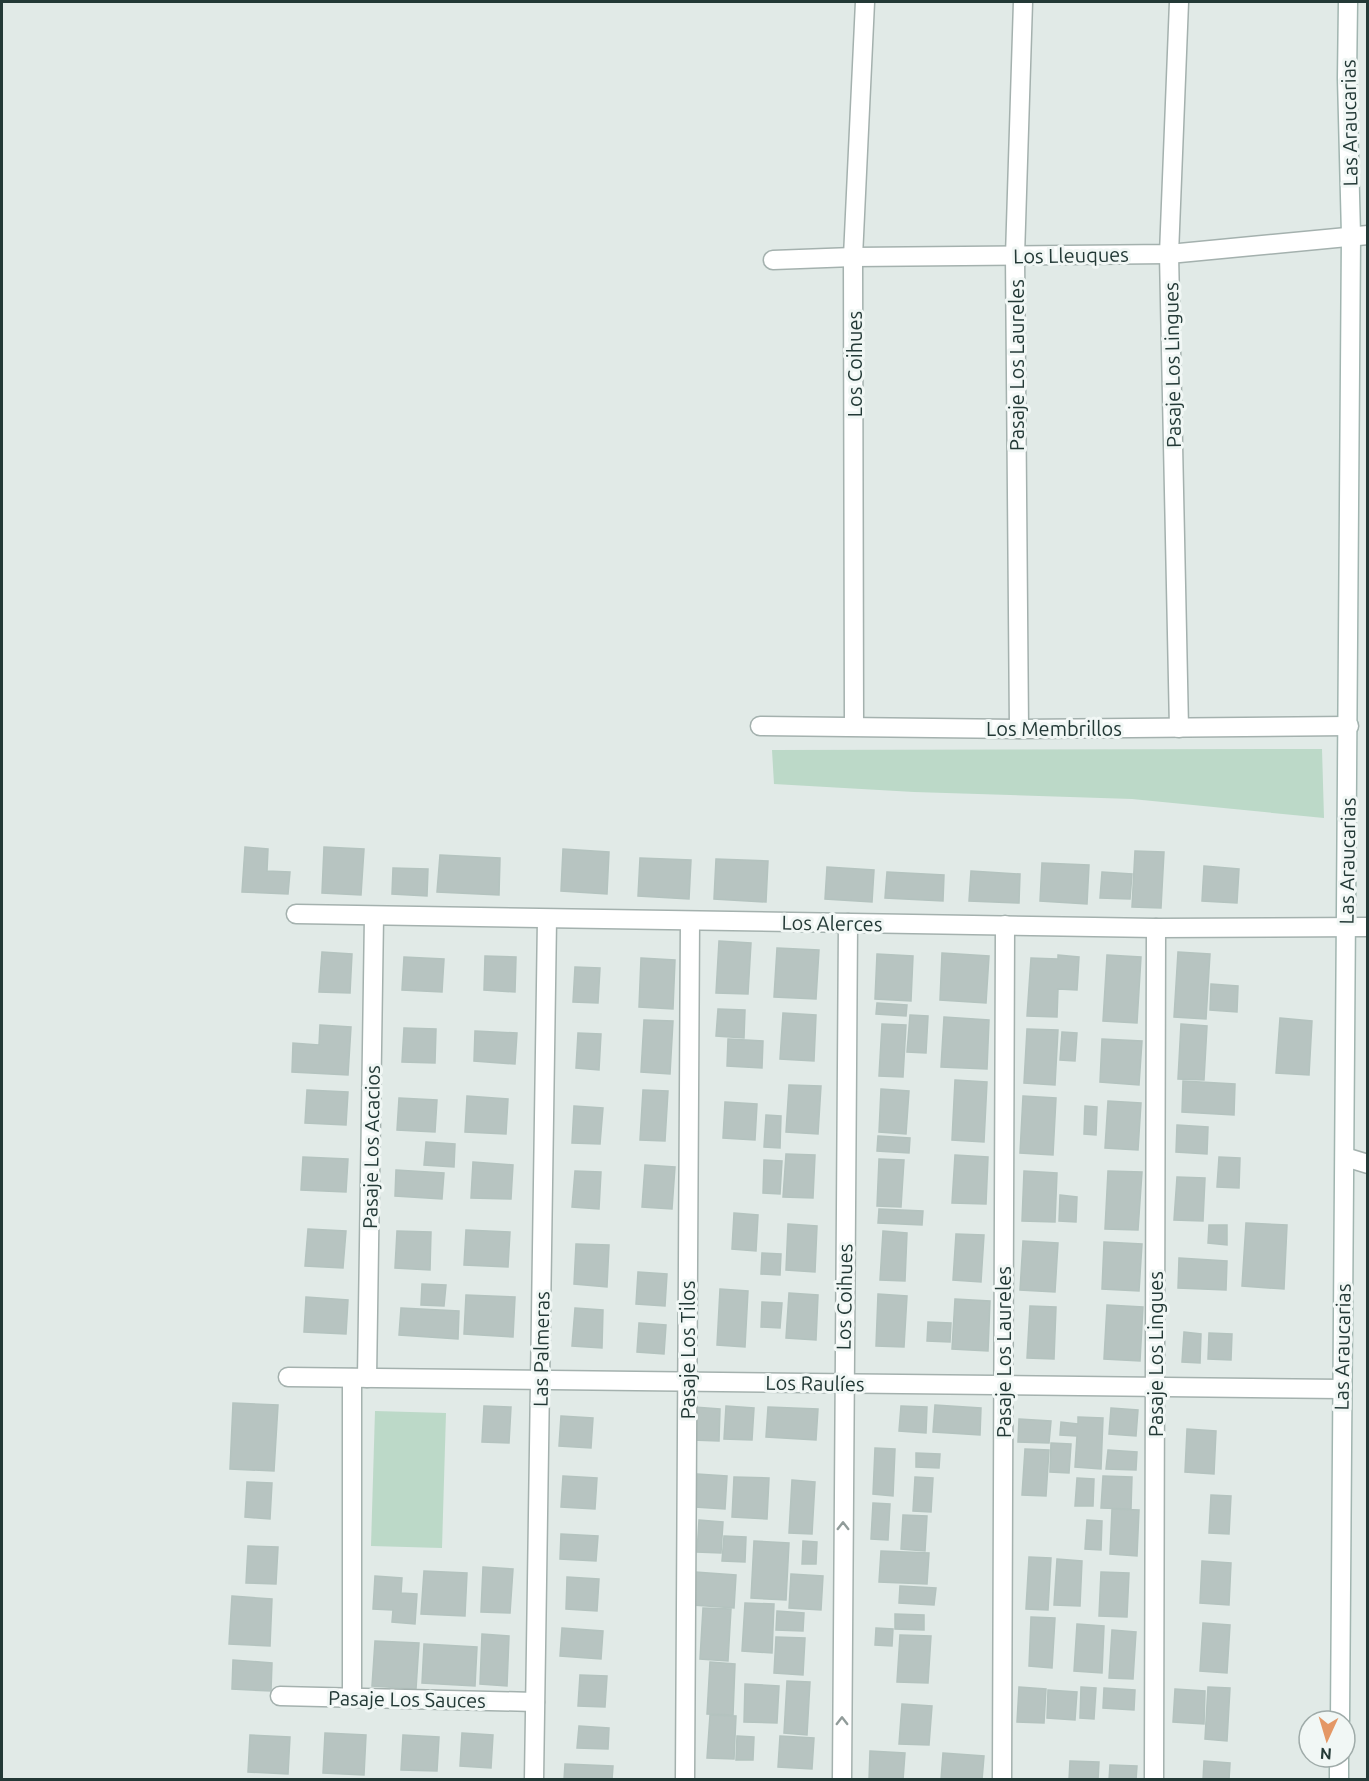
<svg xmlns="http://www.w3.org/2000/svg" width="1369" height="1781" font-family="Ubuntu,sans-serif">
  <rect width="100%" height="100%" fill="#e1eae7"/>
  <g fill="#bcd9c8">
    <path d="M1322,749l2,69 -192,-19 -218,-7 -140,-8 -2,-34z"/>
    <path d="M375,1411l71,2 -4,135 -71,-2z"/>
  </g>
  <g fill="#b7c4c1" stroke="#b4c3bf" stroke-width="1.5">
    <path d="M245,847l23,2 -1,22 23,1 -2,22 -46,-2z"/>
    <path d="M324,847l40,2 -3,46 -39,-2z"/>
    <path d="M563,849l46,3 -2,42 -46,-3z"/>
    <path d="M1135,851l29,1 -3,56 -29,-1z"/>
    <path d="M440,855l60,3 -1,37 -62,-3z"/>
    <path d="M640,858l51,2 -2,39 -51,-3z"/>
    <path d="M716,859l52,2 -2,41 -52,-3z"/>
    <path d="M1042,863l47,2 -2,39 -47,-3z"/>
    <path d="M1204,866l35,3 -2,34 -35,-2z"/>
    <path d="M827,867l47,3 -2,32 -47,-3z"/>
    <path d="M393,868l35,1 -1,27 -35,-2z"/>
    <path d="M971,871l49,3 -1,29 -50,-2z"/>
    <path d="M887,872l57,3 -1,26 -58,-3z"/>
    <path d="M1102,872l30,2 -2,25 -30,-1z"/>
    <path d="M719,941l32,2 -3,51 -32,-1z"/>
    <path d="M777,948l42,2 -3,49 -42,-2z"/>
    <path d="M322,952l30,2 -2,39 -31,-1z"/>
    <path d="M1178,952l32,2 -4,65 -32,-2z"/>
    <path d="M942,953l47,3 -3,47 -46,-3z"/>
    <path d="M877,954l36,2 -2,45 -36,-2z"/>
    <path d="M1058,955l21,2 -2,33 -19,-1 -1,28 -30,-1 4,-58 27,1z"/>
    <path d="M1107,955l34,2 -4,66 -34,-2z"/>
    <path d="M485,956l31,1 -1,35 -31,-2z"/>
    <path d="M404,957l40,2 -2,33 -40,-2z"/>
    <path d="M641,958l34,2 -2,49 -34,-2z"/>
    <path d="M575,967l25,1 -2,35 -25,-1z"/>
    <path d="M1211,984l27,2 -1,26 -27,-2z"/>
    <path d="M877,1003l30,2 -1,11 -30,-2z"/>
    <path d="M718,1009l27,1 -1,28 -28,-2z"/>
    <path d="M783,1013l33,2 -2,46 -34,-2z"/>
    <path d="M910,1015l18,1 -2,37 -19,-1z"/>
    <path d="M944,1017l45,3 -2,49 -46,-2z"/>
    <path d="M1280,1018l32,3 -3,54 -33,-2z"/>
    <path d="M644,1020l29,1 -3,53 -29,-2z"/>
    <path d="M882,1024l24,1 -3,52 -24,-1z"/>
    <path d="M1181,1024l26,2 -3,54 -26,-1z"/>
    <path d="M320,1025l31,2 -3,48 -56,-3 1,-29 26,2z"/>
    <path d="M404,1028l32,1 -1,34 -33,-1z"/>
    <path d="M1027,1029l31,1 -3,55 -31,-2z"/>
    <path d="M475,1031l42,2 -2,31 -41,-3z"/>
    <path d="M1062,1032l15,1 -2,28 -15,-1z"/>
    <path d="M578,1033l23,1 -2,36 -23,-2z"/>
    <path d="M728,1039l35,2 -1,27 -35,-2z"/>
    <path d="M1102,1039l40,2 -3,44 -39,-3z"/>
    <path d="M955,1080l32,2 -3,60 -32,-2z"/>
    <path d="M1183,1081l52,3 -1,31 -52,-3z"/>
    <path d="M789,1085l32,1 -3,48 -32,-2z"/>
    <path d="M881,1089l28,2 -3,43 -27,-2z"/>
    <path d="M307,1090l41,2 -2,33 -41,-2z"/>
    <path d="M643,1090l25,1 -3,50 -25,-1z"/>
    <path d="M467,1096l41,3 -2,35 -41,-2z"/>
    <path d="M1023,1096l33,2 -3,57 -33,-2z"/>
    <path d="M399,1098l38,2 -2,32 -38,-2z"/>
    <path d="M1108,1101l33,2 -3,47 -33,-2z"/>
    <path d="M725,1102l32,2 -2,36 -32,-2z"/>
    <path d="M574,1106l29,2 -3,36 -28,-1z"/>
    <path d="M1085,1106l12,1 -1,28 -12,-1z"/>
    <path d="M766,1115l15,1 -1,32 -16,-1z"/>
    <path d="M1177,1125l31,2 -1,27 -31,-2z"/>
    <path d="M878,1136l32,2 -1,15 -32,-2z"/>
    <path d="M426,1142l29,2 -1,23 -30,-2z"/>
    <path d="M786,1154l29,1 -2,43 -30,-1z"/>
    <path d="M955,1155l33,2 -2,47 -34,-1z"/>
    <path d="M303,1157l45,2 -2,33 -45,-2z"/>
    <path d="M1219,1157l21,1 -1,30 -22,-1z"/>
    <path d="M879,1159l25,1 -3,47 -24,-1z"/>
    <path d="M764,1160l18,1 -2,33 -17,-1z"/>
    <path d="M473,1162l40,3 -2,34 -40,-1z"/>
    <path d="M645,1165l30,2 -3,42 -30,-2z"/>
    <path d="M396,1170l48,3 -2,26 -47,-3z"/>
    <path d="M575,1171l26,1 -2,37 -27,-2z"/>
    <path d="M1024,1171l33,2 -2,49 -33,-1z"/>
    <path d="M1108,1171l34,1 -4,58 -33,-1z"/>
    <path d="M1177,1177l28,1 -2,43 -29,-1z"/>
    <path d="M1060,1195l17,2 -1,25 -17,-1z"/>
    <path d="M879,1209l44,2 -1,14 -44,-2z"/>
    <path d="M734,1213l24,2 -2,36 -24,-2z"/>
    <path d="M1246,1223l41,2 -3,64 -42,-3z"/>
    <path d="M788,1224l29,2 -2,46 -29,-2z"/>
    <path d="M1209,1225h18v20l-19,-2z"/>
    <path d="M308,1229l38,2 -3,37 -38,-2z"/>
    <path d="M466,1230l44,2 -2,35 -44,-2z"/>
    <path d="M397,1231l34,1 -1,38 -35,-2z"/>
    <path d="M883,1231l24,2 -2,48 -25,-1z"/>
    <path d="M956,1234l28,1 -3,47 -28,-2z"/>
    <path d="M1023,1241l35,2 -3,49 -35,-2z"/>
    <path d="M1104,1242l38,2 -3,47 -37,-2z"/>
    <path d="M576,1244l33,1 -2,42 -33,-3z"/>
    <path d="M762,1253l19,1 -1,21 -19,-1z"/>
    <path d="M1179,1258l48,3 -1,29 -48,-2z"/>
    <path d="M638,1272l29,2 -2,32 -29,-2z"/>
    <path d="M422,1284l24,1 -2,21 -23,-1z"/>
    <path d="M720,1289l28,2 -3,56 -28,-2z"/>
    <path d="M789,1293l29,2 -2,45 -30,-2z"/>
    <path d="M878,1294l29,2 -3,51 -28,-1z"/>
    <path d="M466,1295l49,2 -2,40 -49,-3z"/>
    <path d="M306,1297l42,3 -2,34 -42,-2z"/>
    <path d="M955,1299l35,2 -2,50 -36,-2z"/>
    <path d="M762,1302l20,1 -2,25 -19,-1z"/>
    <path d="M1107,1305l36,2 -3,54 -36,-2z"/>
    <path d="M1030,1306l26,1 -2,52 -27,-1z"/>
    <path d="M401,1308l58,3 -1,28 -59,-4z"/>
    <path d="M575,1308l28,2 -1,38 -30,-2z"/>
    <path d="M928,1322l23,1 -1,19 -23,-1z"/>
    <path d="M639,1323l27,2 -2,29 -27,-2z"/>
    <path d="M1184,1332l17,2 -1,29 -18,-1z"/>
    <path d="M1209,1333l23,1 -1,26 -23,-1z"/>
    <path d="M233,1403l45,2 -4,66 -44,-2z"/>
    <path d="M935,1405l46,3 -1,27 -47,-3z"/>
    <path d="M484,1406l27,1 -2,36 -27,-1z"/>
    <path d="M726,1406l28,2 -2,32 -28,-1z"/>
    <path d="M901,1406l26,1 -1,26 -27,-2z"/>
    <path d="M694,1407l26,2 -1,32 -27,-1z"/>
    <path d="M768,1407l50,2 -2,31 -50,-3z"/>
    <path d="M1111,1408l27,2 -2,26 -27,-2z"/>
    <path d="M561,1416l32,2 -2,30 -32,-2z"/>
    <path d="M1078,1417l25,1 -2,51 -26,-2 2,-31 -17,-1 1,-13 17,2z"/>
    <path d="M1019,1419l32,2 -2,22 -31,-1z"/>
    <path d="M1187,1429l29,2 -2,43 -29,-2z"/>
    <path d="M1051,1443l20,1 -2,29 -19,-1z"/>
    <path d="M875,1448l20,1 -2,47 -20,-2z"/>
    <path d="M1025,1449l24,1 -3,46 -24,-1z"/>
    <path d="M1108,1450l29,2 -1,18 -30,-1z"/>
    <path d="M916,1453l24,1 -1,14 -23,-1z"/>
    <path d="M697,1474l30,2 -2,33 -30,-2z"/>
    <path d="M563,1476l34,2 -2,31 -34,-2z"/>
    <path d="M1103,1476l29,1 -1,32 -30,-1z"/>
    <path d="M734,1477l35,1 -2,41 -35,-2z"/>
    <path d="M915,1477l18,1 -2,34 -18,-1z"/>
    <path d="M1077,1478l17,1 -1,27h-18z"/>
    <path d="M792,1480l23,2 -3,52 -23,-1z"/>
    <path d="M247,1482l25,1 -2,36 -25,-2z"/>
    <path d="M1211,1495l20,1 -2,38 -20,-1z"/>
    <path d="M873,1503l17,1 -2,36 -17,-1z"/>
    <path d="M1112,1509l27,1 -2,46 -27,-2z"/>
    <path d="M903,1515l24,1 -2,35 -24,-2z"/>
    <path d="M699,1520l24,2 -2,31 -24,-1z"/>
    <path d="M1087,1520l15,1 -1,29 -16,-1z"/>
    <path d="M561,1534l37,2 -2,25 -36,-2z"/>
    <path d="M724,1536l22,1 -1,25 -23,-1z"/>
    <path d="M754,1541l35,2 -3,57 -35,-2z"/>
    <path d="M803,1541l14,1 -1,22h-14z"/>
    <path d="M248,1546l30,1 -2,37 -30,-1z"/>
    <path d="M881,1551l48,2 -2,31 -48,-2z"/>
    <path d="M1029,1557l22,1 -3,52 -22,-1z"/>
    <path d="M1057,1559l25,2 -2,45 -26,-1z"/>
    <path d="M1202,1561l29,2 -2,42 -29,-2z"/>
    <path d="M483,1567l30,2 -3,44 -29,-1z"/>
    <path d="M424,1571l43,2 -2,43 -44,-2z"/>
    <path d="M695,1572l41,3 -2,33 -41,-3z"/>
    <path d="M1101,1572l28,1 -2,44 -28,-1z"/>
    <path d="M791,1574l32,2 -2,34 -32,-2z"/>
    <path d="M375,1576l27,2 -1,15 16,1 -2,30 -23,-2 1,-12 -20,-1z"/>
    <path d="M567,1577l32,2 -2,32 -31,-2z"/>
    <path d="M900,1586l36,2 -2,17 -35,-2z"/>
    <path d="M232,1596l40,3 -2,47 -41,-2z"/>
    <path d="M745,1603l29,1 -2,49 -30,-2z"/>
    <path d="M703,1608l28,1 -3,52 -28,-2z"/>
    <path d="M777,1611l27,2 -1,18 -27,-1z"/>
    <path d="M895,1614l29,1v15l-29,-1z"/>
    <path d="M1031,1617l24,1 -3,50 -23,-2z"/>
    <path d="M1203,1623l27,2 -3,48 -27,-2z"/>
    <path d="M1077,1624l27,2 -2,47 -28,-2z"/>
    <path d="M562,1628l41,3 -2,28 -41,-3z"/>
    <path d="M876,1628l17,1 -1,17 -17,-1z"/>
    <path d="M1112,1630l24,2 -3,47 -24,-1z"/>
    <path d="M482,1634l27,2 -2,50 -27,-2z"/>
    <path d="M900,1635l31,1 -3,47 -31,-1z"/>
    <path d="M776,1637l29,1 -2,37 -29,-2z"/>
    <path d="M375,1641l44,2 -3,46 -44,-3z"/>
    <path d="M424,1644l53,3 -2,39 -53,-3z"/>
    <path d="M233,1660l39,3 -1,28 -39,-2z"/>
    <path d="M710,1662l25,2 -2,51 -26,-1z"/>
    <path d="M580,1675l27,1 -2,31 -27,-1z"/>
    <path d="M787,1681l23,1 -3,53 -23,-2z"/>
    <path d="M745,1684l34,2 -2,37 -33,-1z"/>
    <path d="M1019,1687l27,2 -2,34 -27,-1z"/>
    <path d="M1081,1687l15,1 -2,31 -14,-1z"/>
    <path d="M1208,1687l22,1 -3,53 -22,-2z"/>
    <path d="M1104,1688l31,2 -1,20 -31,-2z"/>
    <path d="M1175,1689l30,2 -1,33 -31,-2z"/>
    <path d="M1048,1690l29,2 -2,28 -28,-2z"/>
    <path d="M902,1704l30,2 -3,39 -30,-1z"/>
    <path d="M710,1715l26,1 -2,43 -27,-1z"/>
    <path d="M579,1726l30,2 -1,21 -31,-1z"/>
    <path d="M325,1733l41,2 -2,40 -41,-2z"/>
    <path d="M462,1733l31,2 -2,33 -31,-2z"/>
    <path d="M250,1735l40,2 -2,37 -40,-2z"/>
    <path d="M403,1735l36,2 -2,34 -36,-1z"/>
    <path d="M737,1736l17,1 -1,23h-17z"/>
    <path d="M780,1736l34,2 -2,31 -34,-2z"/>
    <path d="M870,1751l35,2 -2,27h-34z"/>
    <path d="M943,1753l41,3 -2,24h-41z"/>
    <path d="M1070,1761l29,1 -1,18h-29z"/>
    <path d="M1204,1761l26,2 -1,17h-26z"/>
    <path d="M565,1764l48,2 -1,14h-48z"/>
    <path d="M1110,1765l27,1 -1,14h-27z"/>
  </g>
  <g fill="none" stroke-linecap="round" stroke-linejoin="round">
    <defs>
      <g id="street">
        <path d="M773,260l80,-3 316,-3 199,-19"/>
        <path d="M760,726l259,3 330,-3"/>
        <path d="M854,726l-1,-469 12,-255"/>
        <path d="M1179,728l-10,-474 10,-252"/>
        <path d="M1019,729l-4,-473 8,-254"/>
        <path d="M296,914l860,14 212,-1"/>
        <path d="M1345,1157l23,7"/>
        <path d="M288,1377l1054,12"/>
        <path d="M367,1378l7,-462"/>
        <path d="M280,1696l255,6"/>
        <path d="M352,1697v-319"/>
        <path d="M534,1780l13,-861"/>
        <path d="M685,1780l5,-859"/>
        <path d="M842,1780l6,-857"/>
        <path d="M1002,1780l3,-855"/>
        <path d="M1154,1780l2,-852"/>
      </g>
      <g id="secondary">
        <path d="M1340,1721l11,-1486 -4,-157 1,-76"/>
        <path d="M1339,1780v-23"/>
      </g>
    </defs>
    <use href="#street" stroke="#a4b1ae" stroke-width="21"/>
    <use href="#secondary" stroke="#a1b5b0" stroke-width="21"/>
    <use href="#street" stroke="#fff" stroke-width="18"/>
    <use href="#secondary" stroke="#fff" stroke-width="18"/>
  </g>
  <defs><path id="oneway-chevron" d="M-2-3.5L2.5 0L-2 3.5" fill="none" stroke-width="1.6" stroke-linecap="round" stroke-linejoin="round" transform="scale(1.5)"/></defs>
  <g stroke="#919c9a">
    <use href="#oneway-chevron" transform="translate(843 1526) rotate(-90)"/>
    <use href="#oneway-chevron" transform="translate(842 1721) rotate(-90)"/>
  </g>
  <g text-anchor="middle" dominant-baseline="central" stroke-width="6" stroke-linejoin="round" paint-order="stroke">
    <g font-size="20" fill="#233936" stroke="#f1f7f5">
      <text transform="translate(1349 123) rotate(-91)">Las Araucarias</text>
      <text transform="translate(1071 255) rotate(-1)">Los Lleuques</text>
      <text transform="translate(854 364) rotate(-90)">Los Coihues</text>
      <text transform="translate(1016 365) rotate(-90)">Pasaje Los Laureles</text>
      <text transform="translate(1172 365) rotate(-91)">Pasaje Los Lingues</text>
      <text x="1054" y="728">Los Membrillos</text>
      <text transform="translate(1347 861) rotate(-89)">Las Araucarias</text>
      <text transform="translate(832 923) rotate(1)">Los Alerces</text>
      <text transform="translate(371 1147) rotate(-89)">Pasaje Los Acacios</text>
      <text transform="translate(844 1297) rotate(-89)">Los Coihues</text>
      <text transform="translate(1342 1347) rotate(-89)">Las Araucarias</text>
      <text transform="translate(541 1349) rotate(-89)">Las Palmeras</text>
      <text transform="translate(687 1350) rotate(-90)">Pasaje Los Tilos</text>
      <text transform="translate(1003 1352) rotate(-90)">Pasaje Los Laureles</text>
      <text transform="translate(1155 1354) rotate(-90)">Pasaje Los Lingues</text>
      <text transform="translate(815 1383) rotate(1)">Los Raulíes</text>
      <text transform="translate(407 1699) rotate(1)">Pasaje Los Sauces</text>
    </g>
  </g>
  <rect width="1369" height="1781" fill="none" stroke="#233936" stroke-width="6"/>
  <g transform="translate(1327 1739) rotate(184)"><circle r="28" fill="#f1f7f5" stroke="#9faba9" stroke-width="1.5"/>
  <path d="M0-4.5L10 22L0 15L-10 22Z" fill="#e49765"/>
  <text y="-9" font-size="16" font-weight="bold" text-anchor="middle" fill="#233936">N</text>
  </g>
</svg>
